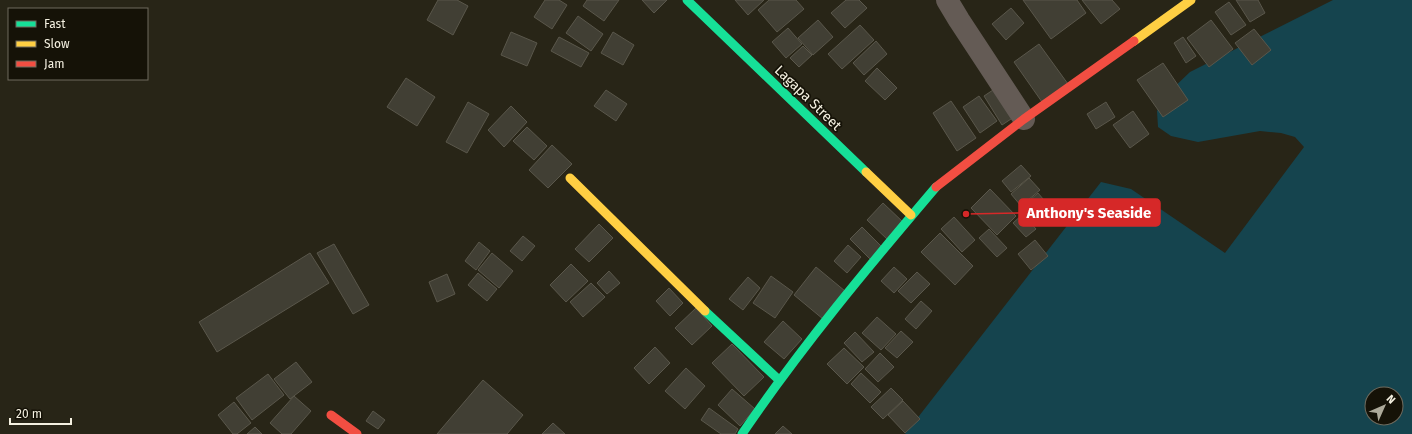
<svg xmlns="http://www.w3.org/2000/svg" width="1412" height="434" font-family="'Fira Sans',sans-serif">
  <rect width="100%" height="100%" fill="#282517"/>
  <path fill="#15444e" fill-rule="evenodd" d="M1333,0h79v434h-507l196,-252 30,7 94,64 79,-106 -9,-10 -14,-4 -21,-2 -62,11 -27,-6 -13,-9 -1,-16 11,-18 22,-21zM1372,394h24v24h-24z"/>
  <g fill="#413f34" stroke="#5a574b">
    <path d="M438,0h19l11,6 -15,29 -26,-15z"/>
    <path d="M545,0h14l8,5 -15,24 -18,-12z"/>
    <path d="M587,0h32l-15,21 -21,-15z"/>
    <path d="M642,0h25l-13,13z"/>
    <path d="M735,0h29l-16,15z"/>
    <path d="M769,0h27l8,9 -27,23 -19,-22z"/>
    <path d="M846,0h13l8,8 -22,20 -14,-15z"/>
    <path d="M1023,0h54l9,13 -35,26z"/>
    <path d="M1082,0h30l8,9 -19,15z"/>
    <path d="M1236,0h22l7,13 -15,9z"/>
    <path d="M1229,2l17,23 -15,10 -16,-23z"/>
    <path d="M1011,8l13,15 -18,17 -14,-16z"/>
    <path d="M578,16l25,18 -12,17 -25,-18z"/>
    <path d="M818,20l15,17 -20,18 -15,-17z"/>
    <path d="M1211,20l22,29 -24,18 -22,-29z"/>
    <path d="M860,25l14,15 -32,29 -14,-15z"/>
    <path d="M788,28l14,16 -16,14 -14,-16z"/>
    <path d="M1254,29l17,21 -19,15 -17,-22z"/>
    <path d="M511,32l26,11 -10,23 -26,-11z"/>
    <path d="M613,32l21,13 -11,20 -22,-12z"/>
    <path d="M559,37l30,16 -8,14 -30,-16z"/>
    <path d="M1183,37l13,19 -10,7 -12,-20z"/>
    <path d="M876,41l11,13 -23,21 -11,-12z"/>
    <path d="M1039,44l29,40 -26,18 -28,-40z"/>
    <path d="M803,46l9,9 -13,12 -9,-9z"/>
    <path d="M1163,63l25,37 -25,17 -26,-37z"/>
    <path d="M877,68l20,20 -12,12 -20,-19z"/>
    <path d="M406,78l29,19 -18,29 -30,-19z"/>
    <path d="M999,86l18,29 -15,10 -18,-29z"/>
    <path d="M606,90l21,14 -11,17 -22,-15z"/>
    <path d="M979,96l18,25 -17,12 -17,-26z"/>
    <path d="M951,101l25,37 -19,13 -24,-38z"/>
    <path d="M468,102l21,12 -22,39 -21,-11z"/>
    <path d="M1106,102l9,15 -19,12 -9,-15z"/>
    <path d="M511,106l16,16 -23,25 -16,-17z"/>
    <path d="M1133,111l16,23 -19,14 -17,-23z"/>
    <path d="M527,127l20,19 -13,14 -21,-19z"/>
    <path d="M552,145l20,19 -24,24 -19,-18z"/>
    <path d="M1021,165l10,11 -20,16 -9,-11z"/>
    <path d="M1029,178l11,12 -19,16 -10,-12z"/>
    <path d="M990,189l26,27 -19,19 -26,-27z"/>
    <path d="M1038,193l11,13 -17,13 -10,-12z"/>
    <path d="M883,203l21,20 -16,17 -21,-20z"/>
    <path d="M1023,214l13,15 -10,8 -13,-14z"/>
    <path d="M954,217l21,23 -13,12 -21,-23z"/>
    <path d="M599,224l14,14 -24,24 -14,-13z"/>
    <path d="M862,227l20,20 -11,13 -21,-21z"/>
    <path d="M989,229l18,19 -10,9 -18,-19z"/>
    <path d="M940,233l33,33 -18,19 -34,-33z"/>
    <path d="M523,236l12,10 -13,15 -12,-10z"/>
    <path d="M1035,240l13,16 -17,14 -13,-16z"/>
    <path d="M479,242l11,9 -14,19 -11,-9z"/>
    <path d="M334,244l35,61 -16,9 -36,-61z"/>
    <path d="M848,245l13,12 -14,16 -13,-12z"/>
    <path d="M310,253l19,30 -112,69 -18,-30z"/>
    <path d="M492,253l21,18 -14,17 -21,-18z"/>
    <path d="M571,264l17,17 -22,21 -16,-17z"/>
    <path d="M816,267l29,24 -22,28 -29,-24z"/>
    <path d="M894,267l13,12 -13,14 -13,-12z"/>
    <path d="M609,271l11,12 -13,11 -10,-11z"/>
    <path d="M917,272l13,12 -19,19 -13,-12z"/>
    <path d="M478,273l19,16 -10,12 -19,-16z"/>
    <path d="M447,274l8,20 -18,8 -8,-20z"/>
    <path d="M771,276l22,16 -18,26 -22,-15z"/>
    <path d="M748,277l12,11 -17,22 -14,-11z"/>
    <path d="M591,283l14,14 -22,20 -13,-15z"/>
    <path d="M669,288l14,15 -13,13 -14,-15z"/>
    <path d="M921,301l11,10 -16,18 -11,-10z"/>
    <path d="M696,308l16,18 -20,19 -17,-17z"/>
    <path d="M877,317l19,17 -15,16 -19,-17z"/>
    <path d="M783,321l19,18 -18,20 -20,-17z"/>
    <path d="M901,331l12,11 -16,16 -12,-10z"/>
    <path d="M855,332l19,20 -12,10 -18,-19z"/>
    <path d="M732,344l32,33 -20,19 -32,-33z"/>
    <path d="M655,347l15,16 -21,21 -15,-16z"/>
    <path d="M844,348l20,19 -17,17 -20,-20z"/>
    <path d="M880,353l14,14 -16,15 -13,-13z"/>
    <path d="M296,362l16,20 -22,17 -16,-20z"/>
    <path d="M686,368l19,18 -20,23 -20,-18z"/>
    <path d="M861,373l20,19 -11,11 -19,-19z"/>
    <path d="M268,374l16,21 -32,25 -16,-22z"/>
    <path d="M483,380l40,35 -16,19h-70z"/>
    <path d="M891,388l12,12 -20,19 -12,-12z"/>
    <path d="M732,389l23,20 -15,17 -22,-21z"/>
    <path d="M294,396l17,15 -20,23h-9l-12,-11z"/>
    <path d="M903,401l17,18 -15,14 -17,-18z"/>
    <path d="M234,402l17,21 -14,11h-4l-15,-19z"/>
    <path d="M709,408l29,21 -3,5h-14l-20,-14z"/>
    <path d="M373,411l12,9 -7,9 -12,-8z"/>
    <path d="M553,423l12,11h-23z"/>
    <path d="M783,426l9,8h-17z"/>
    <path d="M255,427l7,7h-15z"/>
  </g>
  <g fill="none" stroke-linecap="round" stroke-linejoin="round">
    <path stroke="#645b55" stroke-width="22" d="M947,0l12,20 65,99"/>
    <g stroke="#16e098" stroke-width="9">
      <path d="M687,0l179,172"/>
      <path d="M705,311l74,69"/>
      <path d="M742,434c59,-87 126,-167 194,-247"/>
    </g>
    <g stroke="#ffcf43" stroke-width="9">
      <path d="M1134,41l57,-41"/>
      <path d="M866,172l45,43"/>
      <path d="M570,178l135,133"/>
    </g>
    <g stroke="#f24e42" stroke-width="9">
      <path d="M936,187l88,-68 110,-78"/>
      <path d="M331,415l26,19"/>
    </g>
  </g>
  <g text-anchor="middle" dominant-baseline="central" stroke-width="3.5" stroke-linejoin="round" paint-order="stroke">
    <g font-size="14" fill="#f5f1e1" stroke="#151207">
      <text transform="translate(808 98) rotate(44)">Lagapa Street</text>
    </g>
  </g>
  <path fill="none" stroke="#d62828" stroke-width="1.5" d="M966 214L1019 213"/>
  <circle fill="#d62828" stroke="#151207" stroke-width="1.5" cx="966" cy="214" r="4"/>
  <rect fill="#d62828" stroke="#d62828" stroke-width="1.5" x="1019" y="199" width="141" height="27" rx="4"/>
  <g font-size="15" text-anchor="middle" font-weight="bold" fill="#fff">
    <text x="1089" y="218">Anthony's Seaside</text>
  </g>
  <rect x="8" y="8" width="140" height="72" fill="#151207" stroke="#6f6b5e"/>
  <rect x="16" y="21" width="20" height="6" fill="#16e098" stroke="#6f6b5e"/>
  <text x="44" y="28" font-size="12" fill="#f5f1e1">Fast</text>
  <rect x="16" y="41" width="20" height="6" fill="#ffcf43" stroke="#6f6b5e"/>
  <text x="44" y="48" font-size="12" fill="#f5f1e1">Slow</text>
  <rect x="16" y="61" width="20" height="6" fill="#f24e42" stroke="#6f6b5e"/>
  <text x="44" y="68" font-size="12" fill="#f5f1e1">Jam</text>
  <g transform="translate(1384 406) rotate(45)"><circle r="19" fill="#151207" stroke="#6f6b5e"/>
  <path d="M0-3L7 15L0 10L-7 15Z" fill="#adaa9a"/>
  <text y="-6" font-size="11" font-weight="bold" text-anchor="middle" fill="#f5f1e1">N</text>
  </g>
  <path d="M10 418v6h61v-6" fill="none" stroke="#f5f1e1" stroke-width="2"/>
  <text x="16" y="418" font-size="12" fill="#f5f1e1" stroke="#151207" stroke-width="3" paint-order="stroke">20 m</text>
</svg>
